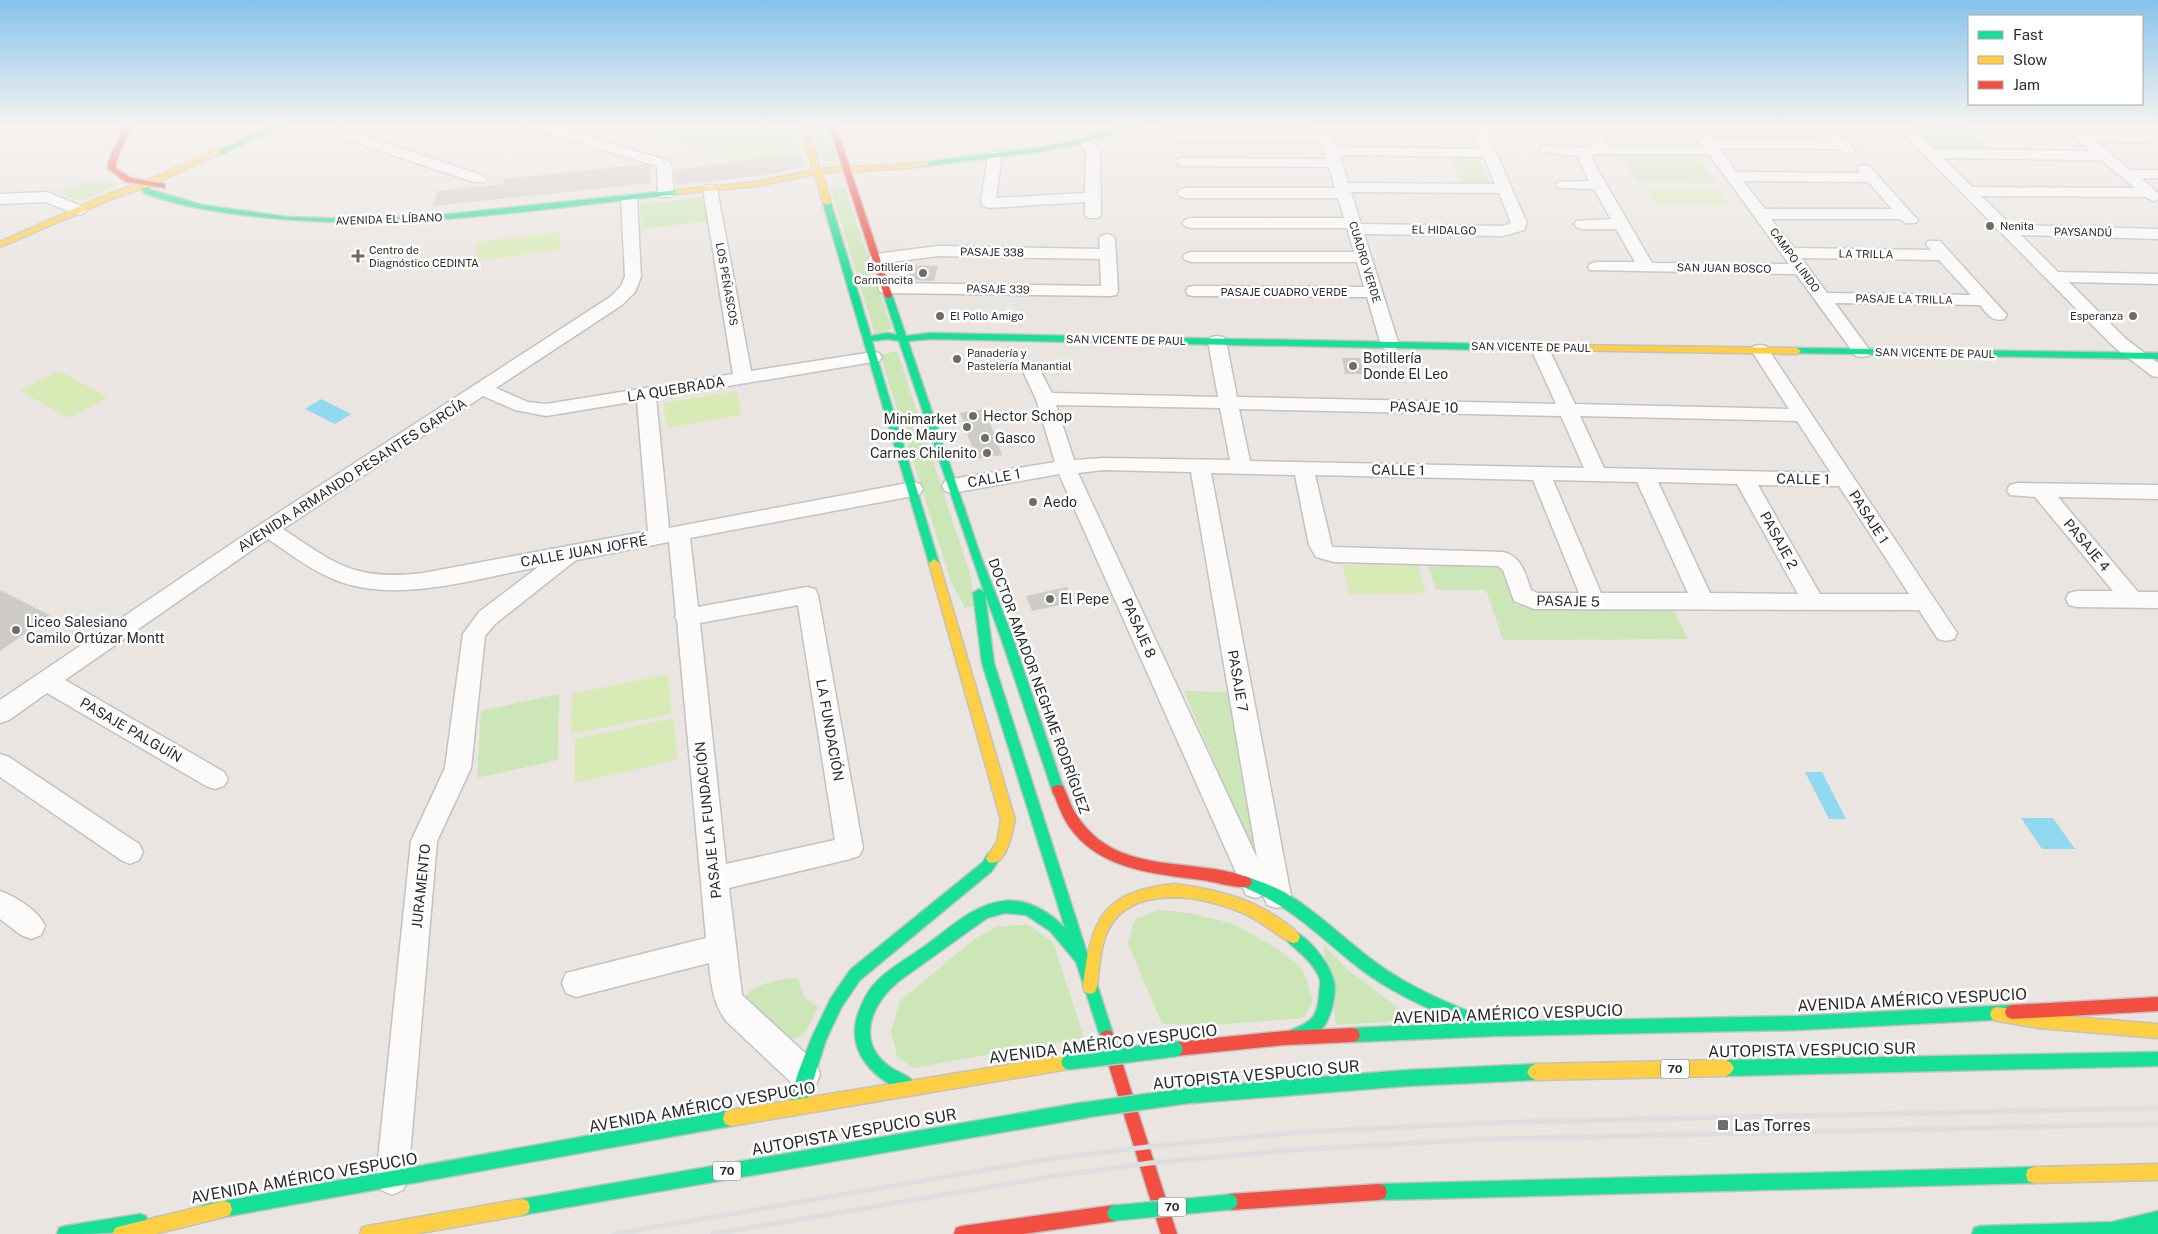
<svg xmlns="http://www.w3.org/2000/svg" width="2158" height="1234" font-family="'Public Sans',sans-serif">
  <rect width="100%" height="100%" fill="#eae5e0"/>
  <g fill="#cce6b7">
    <path d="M809,123h16l11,37 -13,2z"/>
    <path d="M1173,123h142l3,12 -161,-2v-6z"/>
    <path d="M1907,123h55l30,29 -57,-1z"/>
    <path d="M1618,152l77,1 21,30 -79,-1z"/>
    <path d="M1449,156h29l14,31h-29z"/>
    <path d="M97,178l19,8 -35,15 -30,-11 24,-3z"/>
    <path d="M836,187l9,1 47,141 -17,5 -44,-144z"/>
    <path d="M709,196l2,25 -70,8 -1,-25z"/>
    <path d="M897,351l74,226 3,29 -9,2 -14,-27 -71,-226z"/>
    <path d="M1428,564h72l15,41 157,2 16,32 -185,1 -17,-50h-50z"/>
    <path d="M1184,691l50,1 23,170z"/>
    <path d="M559,694l-1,66 -81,18 4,-67z"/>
    <path d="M1159,910l30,3 45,11 47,27 22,19 10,30 -9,18 -92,7 -50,-1 -34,-81 7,-24z"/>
    <path d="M1028,924l25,18 31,96 -171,30 -16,-12 -6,-24 9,-31 73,-61 23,-13z"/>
    <path d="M1323,944l24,25 51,39 33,11 -95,6z"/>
    <path d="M797,977l7,20 14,10c-8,16 -12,32 -32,33l-43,-41c11,-17 35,-18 54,-22z"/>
  </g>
  <g fill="#d8eab5">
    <path d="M611,123h181l8,31 -61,7z"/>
    <path d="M1645,188l73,1 11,16 -74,-1z"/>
    <path d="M560,232v18l-85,11 2,-19z"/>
    <path d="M59,371l49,26 -39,21 -49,-27z"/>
    <path d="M737,391l4,24 -75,13 -2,-25z"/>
    <path d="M1418,564l8,29 -77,1 -7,-29z"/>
    <path d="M668,674l3,40 -100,20 1,-40z"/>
    <path d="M674,718l3,42 -102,23v-44z"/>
  </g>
  <g fill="#90d9ef">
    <path d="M321,399l30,15 -16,10 -30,-15z"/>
    <path d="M1805,772h17l24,47h-17z"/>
    <path d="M2021,818h32l22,31h-33z"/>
  </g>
  <g fill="#cfcbc7">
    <path d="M801,153l3,12 -7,3 -25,6 -97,11 -1,-15z"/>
    <path d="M643,164l8,2v17l-218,23 5,-15 66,-7v-5z"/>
    <path d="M911,265l27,1 -4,15 -27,-1z"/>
    <path d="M1342,358h18l4,16h-19z"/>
    <path d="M985,409l17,46 -26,4 -16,-46z"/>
    <path d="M1067,587l7,15 -42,9 -6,-15z"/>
    <path d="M0,590l51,26 -51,35z"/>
  </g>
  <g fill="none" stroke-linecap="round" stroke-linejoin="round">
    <defs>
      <g id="street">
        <path d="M303,123h22l159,53 2,3 -2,3h-10l-169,-56z"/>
        <path d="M521,123h23l125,38 2,3 3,30 -3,3h-10l-3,-3 -1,-28 -134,-40z"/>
        <path d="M1314,123h14l9,24 143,2 -11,-26h14l44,100 -3,7 -21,6 -139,-2 35,111 -3,4 -6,1 -6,-1 -3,-4 -14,-48 -173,-1 -6,-1 -2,-4 2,-4 6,-1 170,1 -7,-25h-166l-6,-2 -2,-3 2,-3 6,-2h163l-7,-24h-157l-5,-2 -3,-3 3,-3 5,-2h154l-6,-20h-153l-5,-2 -3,-3 3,-3 5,-2h150l-6,-21 -146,-1 -5,-1 -2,-3 2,-3 5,-1 143,1 -5,-18h-144l-7,-4 7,-4h141zM1340,155l144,2 11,27 -147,-1zM1351,192l148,1 12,30 -8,3 -142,-2z"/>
        <path d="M1579,123h14l14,23h95l-20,-23h15l16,17 119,1 -15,-18h15l21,24 2,3 -2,3h-10l-3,-4 -120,-1 16,24 124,1 -3,-4 2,-3h10l46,51 3,3 -3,3h-10l-5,-4h-129l23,29 137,2 -5,-6 2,-3h12l67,74 -3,4c-12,3 -17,-5 -24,-14l-145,-2 36,49 -3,4 -6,1 -6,-1 -60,-82 -206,-4 -2,-3 2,-3 6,-2h39l-19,-33h-34l-6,-2 -2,-3 2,-3 35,-2 -17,-30 -36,-1 -2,-3 2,-3 31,-1 -12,-25 -35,-4 -2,-3 2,-3 5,-1 38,3 9,-2zM1597,154h112l80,110 -137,-1 -61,-105 1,-3zM1743,181l125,1 24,27h-127zM1801,258l138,2 32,35 -144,-2z"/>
        <path d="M1893,123h15l26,26 157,2 -33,-28h16l13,11 63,2 2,3 -7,4 -48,-1 33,28h28v8h-17l17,15v6l-5,2 -7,-4 -165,-1 30,29 147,4v10l-137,-4 37,37 100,2v10l-89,-2 57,57 32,24v14l-6,-1 -38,-29zM1943,158l158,2 34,28 -163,-1z"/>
        <path d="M1084,136l5,1 11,15 1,63 -3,3h-10l-3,-3v-13l-96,6 -5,-2 -3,-3 7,-48 2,-3h10l2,3 -6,43 89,-5 1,-41 -9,-12z"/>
        <path d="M710,185l5,1 2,3 34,182 122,-19 6,1 3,4 -3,4 -6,1 -217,36 13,130 244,-46 7,2 3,5 -3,5 -7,2 -223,42 8,69 109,-20 8,2 3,6 45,253 -4,8 -9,3 -121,29 13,107 74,68 4,11 -4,11 -11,4 -11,-4 -67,-63c-14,-18 -16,-37 -18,-59l-133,34 -10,-4 -4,-10 4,-10 140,-35 -29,-318 -2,-3 1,-2 -7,-73 -93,18 -81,64 -10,12 -14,132 -34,73 -29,338 -5,11 -11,5 -11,-5 -5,-11 35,-338 34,-73 18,-134 16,-22 59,-45c-64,12 -144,38 -205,12 -24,-10 -44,-26 -65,-40l-203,141 159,92 4,7 -4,7 -9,3 -9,-3 -159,-93 -38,27 -9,3v-23l261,-176 349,-227 11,-11 4,-9 -4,-79 3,-3h10l3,3 4,79 -6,15 -13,13 -126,83 32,14 18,2 187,-30 -30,-185 2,-3zM483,396l32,14 31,6 91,-15 11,130 -225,42c-68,8 -86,-8 -140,-44zM798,605l37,235 -109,24 -26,-241z"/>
        <path d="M47,192l37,15 3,3 -3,3 -5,2 -34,-13 -45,2v-10z"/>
        <path d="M1107,234l6,2 2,3 3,52 -2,4 -6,1 -224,-3 -6,-1 -2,-4 2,-4 6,-1 215,3 -1,-27 -162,-3 -62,8 -6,-2 -2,-3 2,-3 6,-2 62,-8 162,3 -1,-10 2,-3z"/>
        <path d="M1217,336l6,1 3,4 11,56 319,7 -26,-57 3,-4 6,-1 6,1 3,4 27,57 214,5 -38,-59 3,-4 6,-1 6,1 191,287 -3,6 -8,2 -8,-2 -19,-29 -385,-1 -20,-8 -11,-31 -5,-4 -164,-4 -18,-5 -7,-12 -14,-70 -84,-2 80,423 -4,9 -10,3 -10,-3 -4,-10 -7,3 -10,-3 -187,-421 -107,19 -7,-2 -3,-5 3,-5 7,-2 103,-17 -19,-63 -15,-32 3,-4 6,-1 6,1 16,30 166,4 -10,-56 3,-4zM1056,405l164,3 10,52 -127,-2 -29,2zM1239,409l322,7 23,52 -334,-7zM1580,416l217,5 34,52 -227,-5zM1103,470l88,2 66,386 -179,-385zM1315,475l218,5 46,113h-42l-6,-3c-6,-17 -9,-33 -28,-38l-171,-5zM1553,480l84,2 51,111h-87zM1658,482l79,2 61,110 -88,-1zM1758,485l81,1 70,108h-89z"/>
        <path d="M2017,483l141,2v14l-100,-2 80,95h20v16l-81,-1 -8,-2 -3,-6 3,-6 8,-2h36l-78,-94 -25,-2 -3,-5 3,-5z"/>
        <path d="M0,754l9,3 130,87 4,8 -4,8 -9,4 -9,-4 -121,-83z"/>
        <path d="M0,891c16,6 38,19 45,35l-4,9 -10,4 -10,-4 -21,-16z"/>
      </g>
      <g id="fast">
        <path d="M278,123h10l-66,31 -7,-2z"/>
        <path d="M1135,123h12l-72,22 -37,7 -112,14 -4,-2 4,-2 112,-14 36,-7z"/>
        <path d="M141,183h6l3,7 5,1 47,14 86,12 69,2 64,-2 257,-27 4,2 -4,2c-143,15 -290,41 -434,21 -34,-4 -68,-10 -100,-22l-4,-8z"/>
        <path d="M824,201l7,2 40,133 17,-3 9,2 -13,-40 4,-3 4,3 14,41 25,-3 564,11 4,3 -4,3 -564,-11 -23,2 73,216 31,78 52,155 -1,4 -5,1 -5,-1 -1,-4 -52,-155 -15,-41 9,69 120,374 -2,5 -5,2 -5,-2 -26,-80 -26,-31 -24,-16 -21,-2 -18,5 -88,63c-28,23 -44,61 -9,86 9,6 23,10 28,20l-3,5 -5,3c-35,-15 -67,-43 -51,-84 4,-11 9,-21 18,-30 15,-15 35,-25 52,-38 23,-17 46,-39 75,-42 23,-3 46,11 61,27l-83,-265 -9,-70 6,-4 5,3 -85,-251 -11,-2 -16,2 67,222 -5,4 -5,-4 -106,-360z"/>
        <path d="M1797,348l361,5v6l-364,-6v-4z"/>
        <path d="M993,852l5,2 2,4 -8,13 -132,109 -19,28 -15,32 -23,72 -6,2 -6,-2 -2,-6 9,-33 14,-36 19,-39 19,-28 132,-107 6,-9z"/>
        <path d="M1245,876c13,5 26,9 39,16 33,19 60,47 91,70 35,26 75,42 115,58l1,2 306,-6 215,-11 5,2 2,5 -2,5 -5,2 -215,11 -301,6 -143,6 -5,-2 -2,-5 2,-5 5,-2 109,-5c-34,-14 -69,-30 -99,-52 -42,-32 -71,-66 -123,-85l-2,-4 2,-4z"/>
        <path d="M1293,931c16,6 37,33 41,50 3,12 -3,38 -12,48 -8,8 -20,12 -31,15l-5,-2 -2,-5 2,-5c22,-9 31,-11 33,-36 0,-5 2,-11 1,-16 -4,-15 -21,-28 -32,-38l-2,-5 2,-5z"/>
        <path d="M2158,1052v14l-432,10 -5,-3 -3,-5 3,-5 5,-3z"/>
        <path d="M1535,1064l5,3 3,5 -3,5 -5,3 -128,6 -214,17 -5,-3 -3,-5 3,-5 5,-3 214,-17z"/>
        <path d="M1085,1102l6,2 2,6 -2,6 -6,2 -563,97 -6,-2 -2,-6 2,-6 6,-2z"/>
        <path d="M731,1110l6,2 2,6 -2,6 -6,2 -524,94 -6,-2 -2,-6 2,-6 6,-2z"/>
        <path d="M2034,1167l6,2 2,6 -2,6 -6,2 -655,17 -6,-2 -2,-6 2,-6 6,-2z"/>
        <path d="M2158,1211v23h-186l2,-6 6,-2 132,-4z"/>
        <path d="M140,1214l6,2 2,6 -2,6c-27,6 -61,6 -89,6l2,-6 6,-2z"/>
      </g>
      <g id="slow">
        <path d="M800,123h7l13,46c36,-3 71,-3 106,-7l4,2 -4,2c-35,5 -69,4 -104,7l9,30 -4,2 -4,-2 -8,-29 -58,12 -79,8 -4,-2 4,-2 79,-8 56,-12z"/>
        <path d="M216,150l7,2 -76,35 -33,11 -114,49v-5l108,-48 33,-11z"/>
        <path d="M1495,344l302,4 4,3 -4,3 -305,-5v-4z"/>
        <path d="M934,559l5,4 76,257c-3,12 -9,49 -27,42l-2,-4 11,-16 4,-22 -72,-257z"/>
        <path d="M1175,884c40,5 79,15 112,40 5,4 10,7 13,13l-2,5 -5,1c-14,-5 -30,-21 -46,-28 -39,-19 -115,-33 -139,15 -8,17 -9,39 -11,57l-2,5 -5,2 -5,-2 -2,-5c8,-67 19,-96 92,-103z"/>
        <path d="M1997,1007l42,7 119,10v14l-119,-10 -42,-7 -5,-2 -2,-5 2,-5z"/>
        <path d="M1069,1055l5,2 3,5 -3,5 -5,2 -338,57 -6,-2 -2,-6 2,-6 6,-2z"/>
        <path d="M1726,1060l5,3 3,5 -3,5 -5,3 -191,4 -5,-3 -3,-5 3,-5 5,-3z"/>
        <path d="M2158,1164v16l-124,3 -6,-2 -2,-6 2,-6 6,-2z"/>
        <path d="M522,1199l6,2 2,6 -2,6 -6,2 -107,19h-55l2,-6 6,-2z"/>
        <path d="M224,1201l6,2 2,6 -2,6 -6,2 -69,17h-42l2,-6 6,-2z"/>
      </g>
      <g id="jam">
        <path d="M125,123h7l-16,40v5l15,10 34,6v4l-39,-6 -18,-13v-6z"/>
        <path d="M828,123h7l57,172 -1,2 -3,1 -4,-3z"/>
        <path d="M1058,785l5,1c5,10 8,22 15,31 40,60 113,39 172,61l2,4 -2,4c-11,4 -37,-5 -49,-6 -49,-7 -103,-10 -133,-55 -7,-11 -11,-24 -16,-35l1,-4z"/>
        <path d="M2158,997v14l-146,8 -5,-2 -2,-5 2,-5 5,-2z"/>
        <path d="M1353,1028l5,2 2,5 -2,5 -5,2 -68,3 -110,11 -5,-2 -3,-5 3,-5 5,-2 110,-11z"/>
        <path d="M1107,1030l5,2 2,5 63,197h-16l-61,-197 2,-5z"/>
        <path d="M1379,1184l6,2 2,6 -2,6 -6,2 -149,10 -6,-2 -2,-6 2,-6 6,-2z"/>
        <path d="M1115,1205l6,2 2,6 -2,6 -6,2 -92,13h-69l2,-6 6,-2z"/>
      </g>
    </defs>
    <use href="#street" stroke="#c3c2c2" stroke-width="3"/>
    <use href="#fast" stroke="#c3c2c2" stroke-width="3"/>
    <use href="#slow" stroke="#c3c2c2" stroke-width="3"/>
    <use href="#jam" stroke="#c3c2c2" stroke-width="3"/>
    <use href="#street" fill="#fcfbfa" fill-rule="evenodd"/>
    <use href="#fast" fill="#16e098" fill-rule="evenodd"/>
    <use href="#slow" fill="#ffcf43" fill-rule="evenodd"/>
    <use href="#jam" fill="#f24e42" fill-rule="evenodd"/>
    <g stroke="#dedddf" stroke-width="5">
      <path d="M615,1234l433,-75 107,-13 148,-14 207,-10 648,-14"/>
      <path d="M713,1234l341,-58 96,-13 143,-13 192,-11 673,-15"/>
    </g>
    <defs>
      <g id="fast-bridge">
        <path d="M1069,1062l106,-13"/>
        <path d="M1085,1110l108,-15"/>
        <path d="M1115,1213l115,-11"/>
      </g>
    </defs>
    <use href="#fast-bridge" stroke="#c5c3c1" stroke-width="18" stroke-linecap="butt"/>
    <use href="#fast-bridge" stroke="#16e098" stroke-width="15"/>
  </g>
  <linearGradient id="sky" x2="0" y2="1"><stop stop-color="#85c3eb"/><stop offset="0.42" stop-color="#f6f3f1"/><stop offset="1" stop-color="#f6f3f1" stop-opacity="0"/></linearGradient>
  <rect width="2158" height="296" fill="url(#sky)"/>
  <g fill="#6e6c6a" stroke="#fff" stroke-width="2">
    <circle cx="1990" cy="226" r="5"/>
    <path d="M355.5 248.5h5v5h5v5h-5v5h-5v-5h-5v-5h5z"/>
    <circle cx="923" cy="273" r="5"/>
    <circle cx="940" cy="316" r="5"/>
    <circle cx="2133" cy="316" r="5"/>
    <circle cx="957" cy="359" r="5"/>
    <circle cx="1353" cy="366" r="5"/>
    <circle cx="973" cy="416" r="5"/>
    <circle cx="967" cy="427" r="5"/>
    <circle cx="985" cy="438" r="5"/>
    <circle cx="987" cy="453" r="5"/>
    <circle cx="1033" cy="502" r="5"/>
    <circle cx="1050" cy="599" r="5"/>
    <circle cx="16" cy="630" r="5"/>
    <rect x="1717" y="1119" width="12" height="12" rx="2.5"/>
  </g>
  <g text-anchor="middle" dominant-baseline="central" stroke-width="5" stroke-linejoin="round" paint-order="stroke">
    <g font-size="11" fill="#2b2b2b" stroke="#fff">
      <text transform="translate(389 219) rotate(-2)">AVENIDA EL LÍBANO</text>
      <text transform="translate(1444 230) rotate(1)">EL HIDALGO</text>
      <text transform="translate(2083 232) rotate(1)">PAYSANDÚ</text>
      <text transform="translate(992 252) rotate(1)">PASAJE 338</text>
      <text transform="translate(1866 254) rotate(1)">LA TRILLA</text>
      <text transform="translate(1795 260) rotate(54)">CAMPO LINDO</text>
      <text transform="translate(1365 262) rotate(73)">CUADRO VERDE</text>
      <text transform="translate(1724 268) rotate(1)">SAN JUAN BOSCO</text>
      <text transform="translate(727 284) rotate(80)">LOS PEÑASCOS</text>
      <text transform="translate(998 289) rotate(1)">PASAJE 339</text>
      <text x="1284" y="292">PASAJE CUADRO VERDE</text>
      <text transform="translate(1904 299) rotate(1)">PASAJE LA TRILLA</text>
      <text transform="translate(1126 340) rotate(1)">SAN VICENTE DE PAUL</text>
      <text transform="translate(1531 347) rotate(1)">SAN VICENTE DE PAUL</text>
      <text transform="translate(1935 353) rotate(1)">SAN VICENTE DE PAUL</text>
    </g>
    <g font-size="11" fill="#2b2b2b" stroke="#fff" text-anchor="start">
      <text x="2000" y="226">Nenita</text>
      <text x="369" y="250">Centro de<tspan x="369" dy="13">Diagnóstico CEDINTA</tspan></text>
      <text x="913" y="267" text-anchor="end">Botillería<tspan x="913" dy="13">Carmencita</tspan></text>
      <text x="950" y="316">El Pollo Amigo</text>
      <text x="2123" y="316" text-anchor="end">Esperanza</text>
      <text x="967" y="353">Panadería y<tspan x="967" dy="13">Pastelería Manantial</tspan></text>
    </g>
    <g fill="#fff" stroke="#6b6b6b" stroke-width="1">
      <rect x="1661" y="1059.5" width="28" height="19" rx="4"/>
      <rect x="713" y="1161.5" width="28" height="19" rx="4"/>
      <rect x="1158" y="1197.5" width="28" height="19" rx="4"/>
    </g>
    <g font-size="12" font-weight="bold" fill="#2b2b2b">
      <text x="1675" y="1069">70</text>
      <text x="727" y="1171">70</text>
      <text x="1172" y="1207">70</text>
    </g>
    <g font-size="14" fill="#2b2b2b" stroke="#fff" text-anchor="start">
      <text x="1363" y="358">Botillería<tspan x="1363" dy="16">Donde El Leo</tspan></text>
      <text x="983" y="416">Hector Schop</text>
      <text x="957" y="419" text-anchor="end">Minimarket<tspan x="957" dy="16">Donde Maury</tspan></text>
      <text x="995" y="438">Gasco</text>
      <text x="977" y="453" text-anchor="end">Carnes Chilenito</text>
      <text x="1043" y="502">Aedo</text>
      <text x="1060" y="599">El Pepe</text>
      <text x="26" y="622">Liceo Salesiano<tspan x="26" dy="16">Camilo Ortúzar Montt</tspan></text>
    </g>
    <g font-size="14" fill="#2b2b2b" stroke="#fff">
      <text transform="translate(676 389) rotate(-9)">LA QUEBRADA</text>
      <text transform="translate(1424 407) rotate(1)">PASAJE 10</text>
      <text transform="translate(1398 470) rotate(1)">CALLE 1</text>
      <text transform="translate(352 475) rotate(-33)">AVENIDA ARMANDO PESANTES GARCÍA</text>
      <text transform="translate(994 478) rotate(-10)">CALLE 1</text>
      <text transform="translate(1803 479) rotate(1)">CALLE 1</text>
      <text transform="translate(1869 517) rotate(57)">PASAJE 1</text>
      <text transform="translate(1779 540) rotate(61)">PASAJE 2</text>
      <text transform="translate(2087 545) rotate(50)">PASAJE 4</text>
      <text transform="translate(584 551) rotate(-10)">CALLE JUAN JOFRÉ</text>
      <text transform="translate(1568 601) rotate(1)">PASAJE 5</text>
      <text transform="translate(1139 628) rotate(66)">PASAJE 8</text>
      <text transform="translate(1238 681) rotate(80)">PASAJE 7</text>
      <text transform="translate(1039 686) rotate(70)">DOCTOR AMADOR NEGHME RODRÍGUEZ</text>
      <text transform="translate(131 730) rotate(30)">PASAJE PALGUÍN</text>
      <text transform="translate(830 730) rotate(80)">LA FUNDACIÓN</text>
      <text transform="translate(708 820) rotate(-96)">PASAJE LA FUNDACIÓN</text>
      <text transform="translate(421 886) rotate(-84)">JURAMENTO</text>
    </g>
    <g font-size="16" fill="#2b2b2b" stroke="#fff">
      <text transform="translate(1912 1000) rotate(-3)">AVENIDA AMÉRICO VESPUCIO</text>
      <text transform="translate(1508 1014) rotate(-2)">AVENIDA AMÉRICO VESPUCIO</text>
      <text transform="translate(1103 1044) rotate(-7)">AVENIDA AMÉRICO VESPUCIO</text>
      <text transform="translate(1812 1050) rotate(-1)">AUTOPISTA VESPUCIO SUR</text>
      <text transform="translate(1256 1075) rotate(-5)">AUTOPISTA VESPUCIO SUR</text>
      <text transform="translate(702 1107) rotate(-10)">AVENIDA AMÉRICO VESPUCIO</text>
      <text transform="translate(854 1132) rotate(-10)">AUTOPISTA VESPUCIO SUR</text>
      <text transform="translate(304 1178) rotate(-10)">AVENIDA AMÉRICO VESPUCIO</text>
    </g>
    <g font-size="16" fill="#2b2b2b" stroke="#fff" text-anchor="start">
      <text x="1734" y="1125">Las Torres</text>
    </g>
  </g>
  <rect x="1968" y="15" width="175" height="90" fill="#ffffff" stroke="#aaaaaa"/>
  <rect x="1978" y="31" width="25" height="8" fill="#16e098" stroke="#aaaaaa"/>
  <text x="2013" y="40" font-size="15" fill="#2b2b2b">Fast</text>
  <rect x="1978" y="56" width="25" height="8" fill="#ffcf43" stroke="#aaaaaa"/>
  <text x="2013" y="65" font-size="15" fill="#2b2b2b">Slow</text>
  <rect x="1978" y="81" width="25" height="8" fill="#f24e42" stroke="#aaaaaa"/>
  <text x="2013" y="90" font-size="15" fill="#2b2b2b">Jam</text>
</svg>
